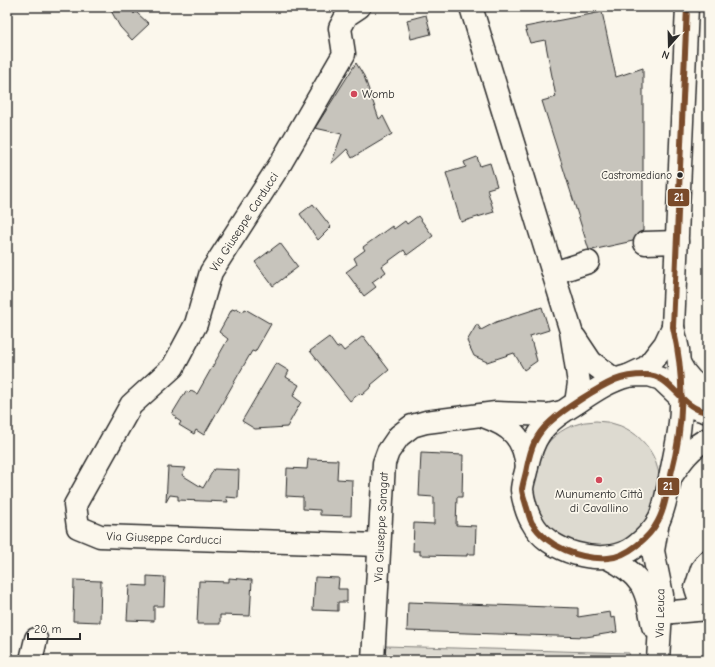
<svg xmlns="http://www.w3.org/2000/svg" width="715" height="667" font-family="'Comic Neue',sans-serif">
  <rect width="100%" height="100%" fill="#fbf7ec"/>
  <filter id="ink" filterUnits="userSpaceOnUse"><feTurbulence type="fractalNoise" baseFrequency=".025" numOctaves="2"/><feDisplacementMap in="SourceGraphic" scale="8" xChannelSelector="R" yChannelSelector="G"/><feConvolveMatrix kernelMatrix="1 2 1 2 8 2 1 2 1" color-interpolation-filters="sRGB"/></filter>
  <g filter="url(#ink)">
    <g fill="#dddad0" stroke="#84827e">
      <circle cx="596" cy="485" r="64"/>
      <path d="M385,646l244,7 2,7h-246z"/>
    </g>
    <g fill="#c7c4bc" stroke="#2b2b2b">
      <path d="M109,7h20l5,7 2,-2 13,12 -17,16 -12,-13z"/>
      <path d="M602,12l14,65 27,-9v163l-5,2 -5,8 -41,9h-3l-47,-149 14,-4 -11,-57 -15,3 -5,-16z"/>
      <path d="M426,15l5,19 -20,5 -4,-19z"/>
      <path d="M356,63l8,13 15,43 4,-3 9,18 -40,24 -5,-9 -16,15 11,-30 -27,-6z"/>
      <path d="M477,157l3,9 10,-3 7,23 -10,3 7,23 -33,10 -15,-49 20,-6 -2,-5z"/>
      <path d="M313,204l18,23 -13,13 -18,-26z"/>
      <path d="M418,216l15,20 -26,19 -3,-5 -22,16 4,6 -14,10 4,5 -12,9 -18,-24 11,-8 -3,-6 11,-8 -2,-3 29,-21 2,3 11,-8 2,3z"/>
      <path d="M280,243l18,24 -25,19 -18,-24z"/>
      <path d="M542,307l7,23 -19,6 7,25 -13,9 -10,-17 -27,9 -13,-6 -7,-15 10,-17 4,6 15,-8z"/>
      <path d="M236,308l7,4 2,-3 26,15 -16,28 -3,-1 -48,84 -8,-5 -2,4 -15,-9 2,-3 -6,-4 1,-2 -4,-2 14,-23 3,2 2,-2 6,3 31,-55 -9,-7 13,-23 3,1z"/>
      <path d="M363,336l26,34 -18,15 1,1 -10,9 -2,-2 -10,8 -40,-50 19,-14 8,11 3,-2 4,5z"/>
      <path d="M276,363l13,8 -3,6 13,8 -6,11 8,6 -14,25 -32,2 -13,-8z"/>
      <path d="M421,453l42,2 -1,42h-5l-1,28 20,1 -1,28h-8v2l-47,-1v-4h-7l1,-28 20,1v-27l-15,-1z"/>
      <path d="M308,459l30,1 -1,19 15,1 -1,36 -31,-1v-5l-17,-1v-12l-17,-1 1,-28 20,1z"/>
      <path d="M168,467l18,1 -4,7 21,13 11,-19 25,1 -1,28 -12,-1 2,5 -50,-2v-4l-8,-1 -4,7z"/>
      <path d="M147,576l18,1 -1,29h-10v15l-27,-1 2,-35 18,1z"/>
      <path d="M315,577l24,1 -1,11h9v13h-9v9l-25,-1z"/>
      <path d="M229,578l23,2 -2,36 -30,-1v9h-23l2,-43 30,1z"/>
      <path d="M74,580l27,1 -1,41 -27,-1z"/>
      <path d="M408,602l170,6v9l32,-5 1,6 4,-1 2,15 -31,5 -179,-6z"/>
    </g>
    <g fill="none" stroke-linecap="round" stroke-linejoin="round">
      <defs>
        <g id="minor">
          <path d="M359,7l-12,8 -7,13 4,26 -65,112 -68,106 -15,52 -23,43 -42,38 -56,100 3,22 22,9 279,9"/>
          <path d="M687,7l-14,320 5,23 3,48 11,9 16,5"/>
          <path d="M645,243l32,-1"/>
          <path d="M554,273l34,-11"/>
          <path d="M679,363c6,12 16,23 29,29"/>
          <path d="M628,376l19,-9 18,-23 8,-17"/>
          <path d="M483,416c28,10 41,21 44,51"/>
          <path d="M670,478c10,-15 20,-31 38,-39"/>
          <path d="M703,609l-7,-21 6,-19 6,-8"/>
          <path d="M661,613l47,-4"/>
          <path d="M31,660l5,-21"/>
          <path d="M373,660l11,-197 4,-11 11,-16 13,-10 14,-4 70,-9 52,2 14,-3"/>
        </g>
        <g id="major">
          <path d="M471,7l100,324 8,52 -3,20"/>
          <path d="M575,338l16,24 24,18"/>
          <path d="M649,375l12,4 20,19c1,29 -6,53 -11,81 -3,14 -5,27 -11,41 -5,10 -19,24 -29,30 -29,17 -83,2 -98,-28 -5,-8 -9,-23 -10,-32 0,-7 4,-16 5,-24 6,-28 15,-41 40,-57 18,-11 39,-28 61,-33 6,-1 14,-1 21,-1z"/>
          <path d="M658,521l-5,30 9,44 -4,65"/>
          <path d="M608,558c36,18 38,31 45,68"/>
        </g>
      </defs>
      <use href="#minor" stroke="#2b2b2b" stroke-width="25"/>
      <use href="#major" stroke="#2b2b2b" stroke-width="25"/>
      <use href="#minor" stroke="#fbf7ec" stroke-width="22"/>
      <use href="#major" stroke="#fbf7ec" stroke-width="22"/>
      <defs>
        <path id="bus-1" d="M687,7l-14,320c12,51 11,97 -2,147 -4,15 -5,33 -13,47 -8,16 -31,36 -50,37 -27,2 -61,-11 -76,-35 -3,-5 -4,-13 -6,-18 -1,-5 -4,-11 -4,-16 1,-7 4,-15 5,-22 4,-19 8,-32 23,-45 14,-13 47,-34 65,-42 9,-4 21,-5 31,-5 27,0 35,35 62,37"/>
      </defs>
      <use href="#bus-1" stroke="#fbf7ec" stroke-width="9"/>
      <use href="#bus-1" stroke="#7a4b2a" stroke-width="6"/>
    </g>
  </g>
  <g fill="#d1495b" stroke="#fbf7ec" stroke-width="1.5">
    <circle cx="354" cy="94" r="4"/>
    <circle cx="599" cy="480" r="4"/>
  </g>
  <circle fill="#2b2b2b" stroke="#fbf7ec" stroke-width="1.5" cx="680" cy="175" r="3.5"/>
  <g text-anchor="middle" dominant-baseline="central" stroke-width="3.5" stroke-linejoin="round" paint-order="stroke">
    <g font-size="11" fill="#2b2b2b" stroke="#fbf7ec" text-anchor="end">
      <text x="672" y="175">Castromediano</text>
    </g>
    <g font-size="12" fill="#2b2b2b" stroke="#fbf7ec" text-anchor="start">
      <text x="362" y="94">Womb</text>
      <text x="599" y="494" text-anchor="middle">Munumento Città<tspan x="599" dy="14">di Cavallino</tspan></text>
    </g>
    <g font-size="12" fill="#2b2b2b" stroke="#fbf7ec">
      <text transform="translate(244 222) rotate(-57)">Via Giuseppe Carducci</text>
      <text transform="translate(381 527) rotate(-87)">Via Giuseppe Saragat</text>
      <text transform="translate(164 538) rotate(2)">Via Giuseppe Carducci</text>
      <text transform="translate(660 613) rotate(-89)">Via Leuca</text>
    </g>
  </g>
  <g stroke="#fbf7ec" stroke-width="1.5">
    <rect x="667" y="188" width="23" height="19" rx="4" fill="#7a4b2a"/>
    <rect x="657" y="477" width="23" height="19" rx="4" fill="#7a4b2a"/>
  </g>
  <g font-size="11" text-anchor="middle" font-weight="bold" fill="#fff">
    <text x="679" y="201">21</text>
    <text x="668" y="490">21</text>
  </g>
  <rect width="715" height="667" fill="none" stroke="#fbf7ec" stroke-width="24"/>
  <rect x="12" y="12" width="691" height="643" fill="none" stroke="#2b2b2b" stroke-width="1.5" filter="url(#ink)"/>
  <g transform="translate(669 46) rotate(200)" stroke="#fbf7ec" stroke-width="3" paint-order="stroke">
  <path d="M0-3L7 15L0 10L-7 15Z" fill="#2b2b2b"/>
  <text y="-6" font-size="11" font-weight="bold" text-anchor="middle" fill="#2b2b2b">N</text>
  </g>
  <path d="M28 633v6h52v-6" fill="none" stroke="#2b2b2b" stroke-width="2"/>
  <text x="34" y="633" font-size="12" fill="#2b2b2b" stroke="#fbf7ec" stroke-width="3" paint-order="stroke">20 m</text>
</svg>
